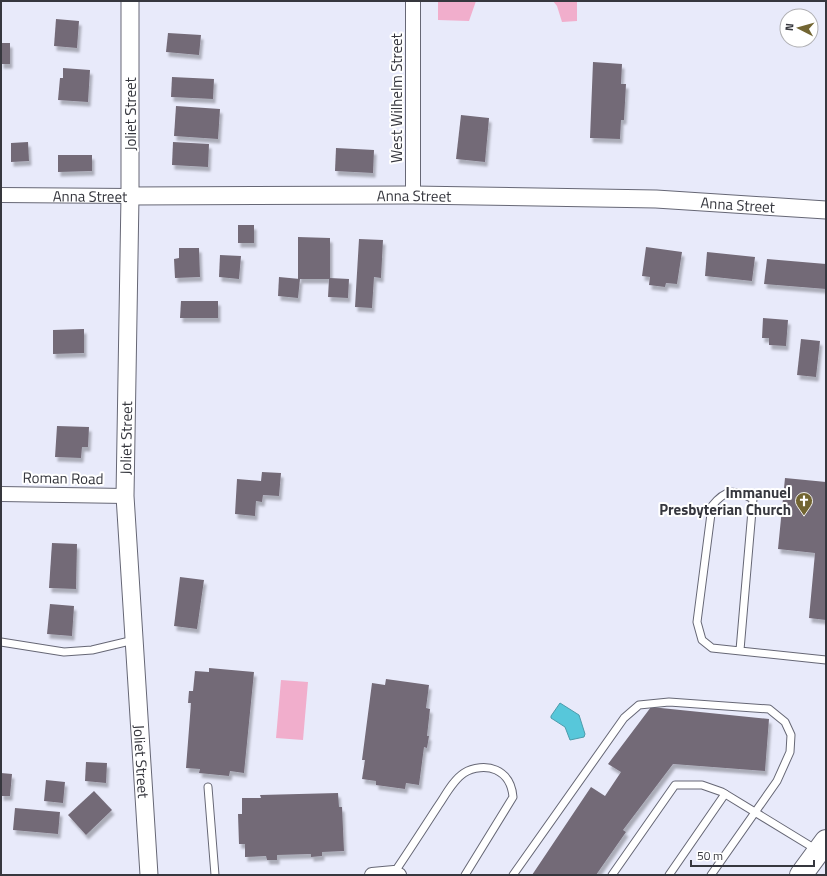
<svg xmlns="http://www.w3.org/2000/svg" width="827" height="876" font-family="'Titillium Web',sans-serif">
  <defs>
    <filter id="shadow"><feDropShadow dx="2.5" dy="4.5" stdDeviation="1" flood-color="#0004"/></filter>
  </defs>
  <rect width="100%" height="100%" fill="#e8eafa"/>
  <g fill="#f1aecc">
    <path d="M438,1h38l-7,20 -31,-1z"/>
    <path d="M553,1h24v20l-15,1 -5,-16z"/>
    <path d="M281,680l27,2 -5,58 -27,-2z"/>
  </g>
  <path fill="#57c7da" stroke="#4d9cab" d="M560,703l19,12 6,19 -1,3 -14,3 -5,-13 -14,-9v-2z"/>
  <g fill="#736a77" filter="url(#shadow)">
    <path d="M56,19l23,2 -2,27 -23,-2z"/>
    <path d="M168,33l33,2 -2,20 -33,-3z"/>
    <rect x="1" y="43" width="9" height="21"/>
    <path d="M593,62l29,2 -1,20h5l-2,36h-3l-1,19 -30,-1z"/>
    <path d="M63,68l27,2 -2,32 -30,-2 2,-22h3z"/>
    <path d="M172,77l42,2 -1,20 -42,-2z"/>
    <path d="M176,106l44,3 -2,30 -44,-3z"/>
    <path d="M461,115l28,3 -4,44 -29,-3z"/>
    <path d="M28,142l1,19 -18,1v-19z"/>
    <path d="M173,142l36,2 -1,23 -36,-2z"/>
    <path d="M336,148l38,2 -1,23 -38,-2z"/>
    <path d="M58,155h34v16l-34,1z"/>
    <rect x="238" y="225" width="16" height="18"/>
    <path d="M298,237l32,1v40l19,1 -1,19 -20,-1 1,-18h-31z"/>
    <path d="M359,239l24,1 -2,38 -7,-1 -2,31 -17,-1z"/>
    <path d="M646,247l36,5 -5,32 -11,-1 -1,4 -16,-2 1,-8 -8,-1z"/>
    <path d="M179,248h20l1,29 -25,1 -1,-19 5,-1z"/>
    <path d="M707,252l48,5 -3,24 -47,-5z"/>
    <path d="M220,255l21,1 -2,23 -20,-2z"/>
    <path d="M767,259l59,5v25l-62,-5z"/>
    <path d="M279,277l21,2 -2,19 -20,-2z"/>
    <path d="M181,301h37v17h-38z"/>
    <path d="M763,318l25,2 -2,26 -17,-1v-7h-7z"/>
    <path d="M84,329v24l-31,1v-24z"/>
    <path d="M801,339l19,2 -4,36 -19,-2z"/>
    <path d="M57,426l32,1 -1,20h-6l-1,11 -26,-1z"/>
    <path d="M262,472l19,1 -2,23 -16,-1 -1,7 -6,-1 -1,15 -20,-2 2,-35 24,2z"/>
    <path d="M785,478l41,4v138l-17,-2 6,-65 -37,-4z"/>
    <path d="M52,543l25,1 -1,45 -27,-1z"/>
    <path d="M180,577l24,3 -7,49 -23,-3z"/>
    <path d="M50,604l24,2 -2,30 -25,-2z"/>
    <path d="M209,668l45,4 -10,101 -14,-2 -1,5 -30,-3 1,-4 -14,-1 5,-65h-3l1,-12h4l2,-20 14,1z"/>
    <path d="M386,679l43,6 -3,23 4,1 -3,27h2l-2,12 -3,-1 -5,38 -13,-2 -1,6 -29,-4v-4l-14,-2 3,-19h-3l10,-77 13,2z"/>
    <path d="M651,707l118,12 -4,52 -92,-7 -50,66 3,2 -30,43h-64l59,-88 14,9 16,-24 -13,-8z"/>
    <path d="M86,762l21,1 -1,20 -21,-2z"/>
    <path d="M1,773l11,1 -2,22h-9z"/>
    <path d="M46,780l19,2 -2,21 -19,-2z"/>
    <path d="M94,791l18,19 -26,25 -18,-20z"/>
    <path d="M338,793l1,14h3l2,44 -22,1v4l-11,1v-3l-34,1v5h-10l-1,-4 -21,1v-13h-6l-1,-30h4v-16h19l-1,-3z"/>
    <path d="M15,808l45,4 -2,22 -45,-4z"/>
  </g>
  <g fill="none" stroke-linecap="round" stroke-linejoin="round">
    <defs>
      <g id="service">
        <path d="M1,642l63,10 28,-2 42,-10"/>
        <path d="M740,650l13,-151c-18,-10 -28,-10 -41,7l-15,116 5,18 10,8 114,12"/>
        <path d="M208,787l7,88"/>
        <path d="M394,873c15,-22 29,-44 44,-67 7,-10 15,-26 26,-33 9,-6 23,-7 32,-3 11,5 16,15 17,27l-48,78"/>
        <path d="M513,875l111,-157 15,-13 30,-3 100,7 16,13 6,13 -1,17 -13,29 -66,94"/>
        <path d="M612,875l63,-90h27l20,7 95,58"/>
        <path d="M669,875l56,-81"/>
      </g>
      <g id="minor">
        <path id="s1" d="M1,195l129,1"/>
        <path d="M413,195v-194"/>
        <path d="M1,494l124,2"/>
        <path d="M372,875l22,-2 5,2"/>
      </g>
      <g id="tertiary">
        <path id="s2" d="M130,1v195l-5,300 24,379"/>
        <path id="s3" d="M130,196l283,-1 243,4 170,11"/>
      </g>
      <path id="primary" d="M801,875l25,-34"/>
    </defs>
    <use href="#service" stroke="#666775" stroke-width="9"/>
    <use href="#minor" stroke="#666775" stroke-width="16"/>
    <use href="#tertiary" stroke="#666775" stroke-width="19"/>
    <use href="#primary" stroke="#666775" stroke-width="24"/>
    <use href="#service" stroke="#fff" stroke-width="7"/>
    <use href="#minor" stroke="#fff" stroke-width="14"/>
    <use href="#tertiary" stroke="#fff" stroke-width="17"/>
    <use href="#primary" stroke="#fff" stroke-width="22"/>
  </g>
  <defs>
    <symbol id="church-pin" viewBox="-11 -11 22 30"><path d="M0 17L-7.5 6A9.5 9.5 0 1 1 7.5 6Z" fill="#726532" stroke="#fff"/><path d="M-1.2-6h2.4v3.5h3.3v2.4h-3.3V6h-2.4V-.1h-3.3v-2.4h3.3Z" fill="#fff"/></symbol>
  </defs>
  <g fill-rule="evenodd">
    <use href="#church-pin" x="794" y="491" width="20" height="27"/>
  </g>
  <g text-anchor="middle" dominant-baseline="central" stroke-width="4" stroke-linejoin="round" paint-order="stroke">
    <g font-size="15" fill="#36373e" stroke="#fff">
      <text transform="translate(396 98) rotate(-90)">West Wilhelm Street</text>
      <text transform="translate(130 114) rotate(-90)">Joliet Street</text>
      <text stroke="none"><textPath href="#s3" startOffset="284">Anna Street</textPath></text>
      <text stroke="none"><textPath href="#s1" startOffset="89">Anna Street</textPath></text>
      <text stroke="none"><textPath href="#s3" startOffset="608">Anna Street</textPath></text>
      <text transform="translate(126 438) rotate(-89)">Joliet Street</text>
      <text transform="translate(63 478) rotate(1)">Roman Road</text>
      <text stroke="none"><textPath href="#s2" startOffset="761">Joliet Street</textPath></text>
    </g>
    <g font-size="15" font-weight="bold" fill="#36373e" stroke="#fff" text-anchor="end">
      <text x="791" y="492">Immanuel<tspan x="791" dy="17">Presbyterian Church</tspan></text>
    </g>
  </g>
  <rect width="827" height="876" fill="none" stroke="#36373e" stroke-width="4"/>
  <g transform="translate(799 28) rotate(276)"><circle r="19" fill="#ffffff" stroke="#afafb2"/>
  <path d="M0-3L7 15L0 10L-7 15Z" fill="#726532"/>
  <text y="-6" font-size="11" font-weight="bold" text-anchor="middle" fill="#36373e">N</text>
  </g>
  <path d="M691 860v6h123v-6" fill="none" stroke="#36373e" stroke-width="2"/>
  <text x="697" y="860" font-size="12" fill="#36373e" stroke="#ffffff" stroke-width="3" paint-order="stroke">50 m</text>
</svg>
